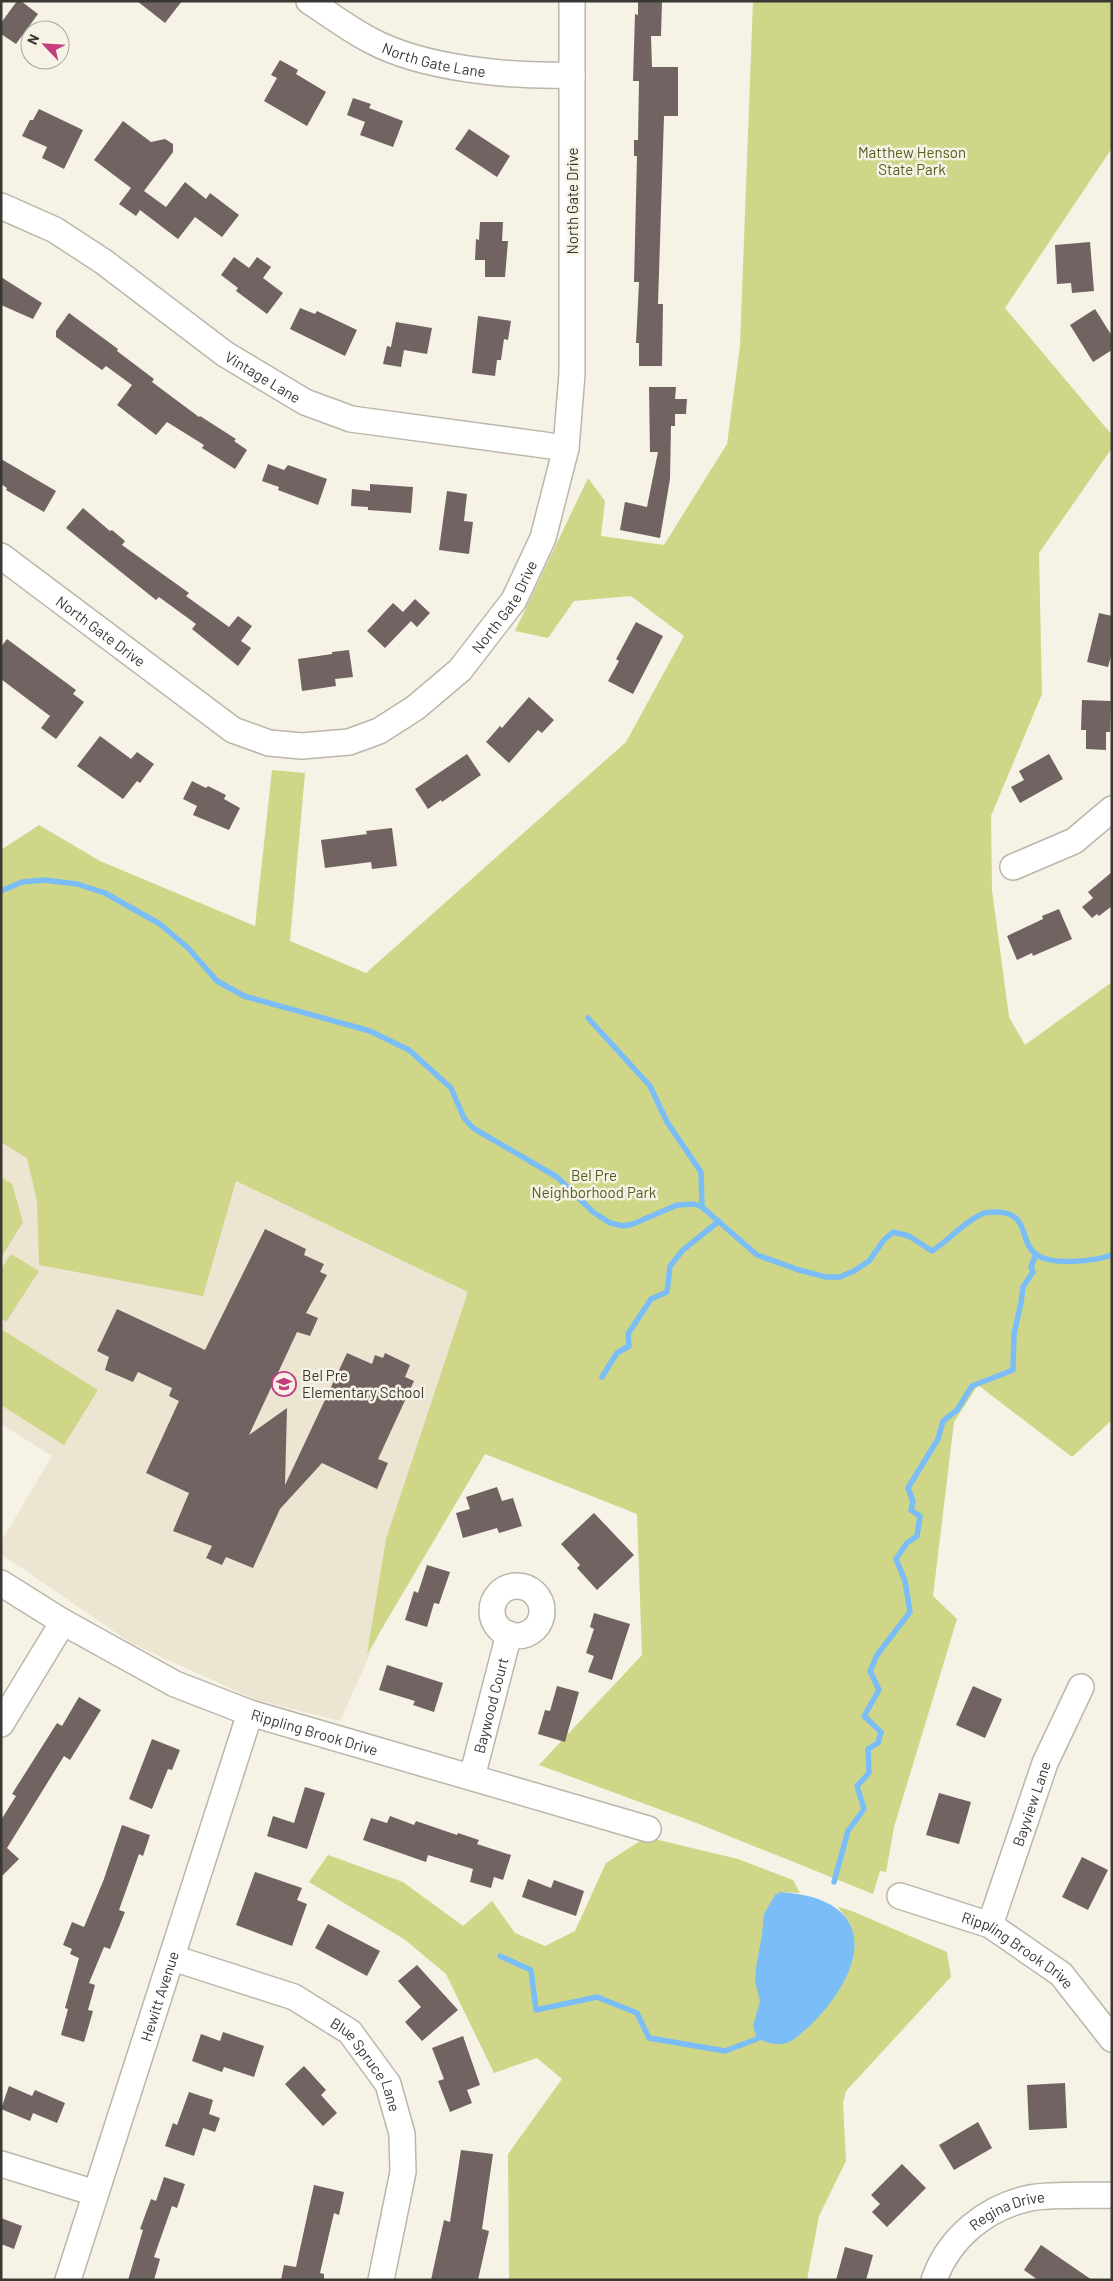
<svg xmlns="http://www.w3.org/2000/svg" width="1113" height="2281" font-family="Barlow,sans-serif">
  <rect width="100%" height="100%" fill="#f6f2e5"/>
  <path fill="#ece5d2" d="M261,1072l315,272 -108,91 -128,286 -86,-22 -123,-56 -130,-89v-12l51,-86 -51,-32v-283z"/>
  <g fill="#cfd688">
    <path d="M753,1h359v147l-107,160 107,127v13l-73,105 3,141 -51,122 1,74 17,127 16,28 87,-63v438l-40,37 -94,-72 -24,37 -21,174 24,23 -63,208 -8,45 -6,-1 -7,23 -179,-72 -155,-57 103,-110 -5,-141 -152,-60 -118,200 19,-115 82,-247 -232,-111 -33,115 -164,-31 -2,-64 -10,-43 -26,-16v-292l38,-25 61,36 155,65 17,-156 33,3 -15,168 76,32 260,-231 58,-106 -53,-40 -57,5 -26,37 -33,-7 73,-153 17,23 -4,35 63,9 63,-101 13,-98z"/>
    <path d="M1,1177l11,7 11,38 -22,36z"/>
    <path d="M11,1254l28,17 -33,51 -5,-4v-49z"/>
    <path d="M1,1329l97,61 -34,55 -63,-40z"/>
    <path d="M646,1837l92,22 55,21 7,13 -20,-1 69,30 -11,-15 14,4 95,41 4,25 -105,114 -3,12 3,58 -27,55 -12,64h-298l-1,-126 54,-75 -25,-21 -43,15 -48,-99 -42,-35 -95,-57 19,-27 75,27 60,44 29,-25 23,32 30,13 30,-15 31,-68z"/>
  </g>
  <path fill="#7abdf7" d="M780,1892c81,5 95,54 47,115 -7,9 -29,32 -40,36 -9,3 -21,-1 -30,-4l-4,-13 7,-25 -5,-20 1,-13 6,-34 2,-20 11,-19z"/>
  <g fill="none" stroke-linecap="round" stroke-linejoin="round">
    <g stroke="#7abdf7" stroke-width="5.5">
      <path d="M1,891l21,-9 22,-2 33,4 28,9 55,31 28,24 29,33 27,15 126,35 39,19 42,38 13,30 9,10 84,49 36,35 17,11 13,3 10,-2 44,-19 17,-1 8,3 55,48 42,15 27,7h14l14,-6 15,-10 15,-21 9,-8 16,4 23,15c19,-12 31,-29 52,-38 5,-1 11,-1 15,-1 32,3 19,30 38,43 16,11 57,6 75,0"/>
      <path d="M588,1018l62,68 17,36 34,50 1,35"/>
      <path d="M602,1377l15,-24 12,-7 -1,-12 23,-35 16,-7 3,-26 13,-16 36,-29"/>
      <path d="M834,1882l14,-51 16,-22 -7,-23 12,-13 -1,-24 10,-6 3,-11 -17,-16 15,-26 -9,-19 7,-16 33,-43 -5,-31 -9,-22 11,-16 10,-7 3,-20 -9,-6 2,-9 -5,-13 30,-49 5,-18 14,-11 15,-24 41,-16 1,-36 7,-31 2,-16 10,-15 -2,-5 5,-13"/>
      <path d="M500,1956l31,14 5,40 61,-13 40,16 12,25 76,13 32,-12"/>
    </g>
  </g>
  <g fill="#706361">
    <path d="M17,1h4l17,13 -22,30 -15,-10v-11z"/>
    <path d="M137,1h45l-17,22z"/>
    <path d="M638,1h24l-1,35h-10l1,31h26v49h-14l-6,188h5l-1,62h-23v-23h-3l3,-61h-5l3,-126h-3v-16h4l1,-59h-6l2,-67 3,1z"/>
    <path d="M280,60l18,10 -2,4 30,18 -19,34 -43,-25 13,-23 -6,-3z"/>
    <path d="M353,98l18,6 -2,4 34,13 -10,26 -33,-12 5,-13 -18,-7z"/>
    <path d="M39,109l44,21 -19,39 -22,-11 5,-11 -25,-11 8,-16h3z"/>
    <path d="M123,121l28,21 14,-3 8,5v8l-29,39 22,16 19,-25 21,17 4,-6 29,22 -17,22 -27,-20 -17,22 -38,-29 -4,6 -17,-12 12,-16 -37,-28z"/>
    <path d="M469,129l41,27 -13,21 -42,-28z"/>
    <path d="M480,222h23l-1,19h6l-3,36h-20v-17h-10l1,-21 3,1z"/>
    <path d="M1090,242l4,49 -22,2 -1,-10 -14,1 -2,-39z"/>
    <path d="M234,257l15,11 8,-11 14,10 -8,11 20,15 -16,21 -31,-23 2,-3 -17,-13z"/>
    <path d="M1,277l41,26 -9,16 -32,-14z"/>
    <path d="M300,308l15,6 2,-3 40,19 -12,26 -55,-27z"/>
    <path d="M1095,309l17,27v14l-19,12 -23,-37z"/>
    <path d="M69,313l49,36 -1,2 37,28 -2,3 47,35 1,-1 36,23 -2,2 13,9 -12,19 -33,-21 2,-3 -37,-23 -11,13 -39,-30 15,-20 -26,-19 -4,4 -46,-33v-6z"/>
    <path d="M478,316l33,5 -3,19 -4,-1 -3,21h-4l-2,16 -23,-3z"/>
    <path d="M396,322l36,6 -5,26 -23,-4 -3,17 -18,-3 4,-18 4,1z"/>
    <path d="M649,387h27l-1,12h12l-1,15h-11v12h-4l-1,53 -10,59 -40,-8 5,-28 22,5 11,-55h-8z"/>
    <path d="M1,459l55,32 -12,21 -38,-22 1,-2 -6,-4z"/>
    <path d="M268,464l16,6 4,-5 39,14 -9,26 -40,-15 1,-3 -17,-6z"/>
    <path d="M370,484l43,3 -2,26 -43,-3v-3l-17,-1 1,-17 18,2z"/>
    <path d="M447,491l20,3 -3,27 9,1 -4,32 -30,-4z"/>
    <path d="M83,508l27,23 2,-1 13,11 -3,4 67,48 -3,3 43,31 9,-11 14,10 -11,15 10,7 -13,18 -46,-37 4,-5 -37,-27 -3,3 -90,-72z"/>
    <path d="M415,599l15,14 -13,14 -6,-6 -26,27 -18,-17 26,-28 10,9z"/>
    <path d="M1099,613l13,3v37l-4,14 -21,-5z"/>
    <path d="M636,622l27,14 -30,58 -25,-13 11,-20 -3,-2z"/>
    <path d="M7,639l69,51 -3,4 11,8 -28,37 -15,-11 9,-12 -49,-37v-32z"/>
    <path d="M349,650l4,27 -18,2 1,7 -34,5 -4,-32 34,-5v-2z"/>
    <path d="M529,697l25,23 -12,13 -4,-3 -29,33 -23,-21 14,-16 2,2z"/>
    <path d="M1082,700l29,1 -1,31h-4v18l-20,-1v-19h-5z"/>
    <path d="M100,736l31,23 6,-7 17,12 -14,19 -3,-2 -14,18 -46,-33z"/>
    <path d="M467,754l14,21 -39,27 -1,-2 -13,9 -13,-20z"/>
    <path d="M1049,754l14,25 -43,24 -9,-16 13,-7 -5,-9z"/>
    <path d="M192,781l14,7 2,-2 18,9 -2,4 16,9 -11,22 -36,-15 4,-9 -14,-7z"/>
    <path d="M392,828l5,38 -25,3 -1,-7 -46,6 -4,-28 46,-6 -1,-3z"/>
    <path d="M1112,872v34l-13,10 -2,-2 -5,4 -10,-11 11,-9 -5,-6z"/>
    <path d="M1059,909l13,30 -39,17 -1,-3 -15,7 -10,-24 36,-17 -1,-3z"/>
    <path d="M265,1229l41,20 -2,6 20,9 -4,8 7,3 -21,38 12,5 -8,18 -13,-4 -48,103 38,-27 -2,77 62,-132 25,11 3,-9 8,3 2,-5 25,12 -5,12 9,4 -36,78 10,4 -11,26 -55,-26 -42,46 -27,59 -27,-11 -4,8 -16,-7 6,-12 -39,-15 16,-38 -43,-20 33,-72 -10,-5 3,-8 -34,-16 -5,10 -28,-12 4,-13 -12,-6 20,-42 88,41z"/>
    <path d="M497,1487l5,14 11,-3 9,28 -23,7 -2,-5 -34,10 -7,-25 14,-4 -4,-12z"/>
    <path d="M594,1513l40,42 -37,35 -20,-22 3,-3 -19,-21z"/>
    <path d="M427,1565l23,7 -11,32 -5,-1 -7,24 -22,-7 9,-29 4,2z"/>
    <path d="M594,1613l36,11 -18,56 -24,-8 6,-16 -8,-3 8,-24 -4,-2z"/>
    <path d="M387,1665l56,18 -9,29 -21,-7 2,-4 -36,-11z"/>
    <path d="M557,1686l22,6 -14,50 -27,-8 7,-24 5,1z"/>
    <path d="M973,1686l29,13 -17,39 -29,-13z"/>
    <path d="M79,1697l22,13 -31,50 -6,-4 -57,92 12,11 -18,18v-57l15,-24 -4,-2 45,-71 5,3z"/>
    <path d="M152,1739l28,11 -8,20 -4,-1 -16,40 -23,-10z"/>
    <path d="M305,1787l20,6 -18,56 -40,-13 6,-20 21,7z"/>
    <path d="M939,1793l32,9 -12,42 -33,-9z"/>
    <path d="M390,1816l24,9 2,-4 41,14 1,-2 21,7 -2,4 34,11 -8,25 -9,-3 -3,11 -21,-6 3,-13 -45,-14 -2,7 -63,-22 8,-22 16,5z"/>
    <path d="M122,1825l28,10 -7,21 -4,-2 -20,56 6,2 -15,37 -6,-2 -15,36 6,2 -7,25 5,1 -9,31 -23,-7 7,-26 -3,-1 14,-50 -9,-4 2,-5 -9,-4 9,-23 12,5 20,-48z"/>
    <path d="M1082,1857l26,13 -20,40 -26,-13z"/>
    <path d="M255,1872l47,16 -5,12 10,4 -15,42 -56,-21z"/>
    <path d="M528,1879l23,9 3,-8 30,11 -8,25 -54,-19z"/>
    <path d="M328,1924l52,27 -13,25 -52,-28z"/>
    <path d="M417,1965l41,45 -36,31 -17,-19 16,-15 -23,-26z"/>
    <path d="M223,2032l41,14 -10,31 -30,-10 -2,5 -30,-11 9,-27 19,7z"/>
    <path d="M463,2036l17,49 -13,5 5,13 -22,9 -12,-31 6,-2 -12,-31z"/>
    <path d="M304,2066l22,24 -5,5 16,18 -14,13 -38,-42z"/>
    <path d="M1065,2083l2,45 -38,2 -2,-45z"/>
    <path d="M9,2086l23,10 3,-6 30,13 -8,20 -24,-10 -3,8 -29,-12z"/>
    <path d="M189,2092l24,8 -4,14 11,4 -5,14 -12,-4 -9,28 -29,-10 8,-23 4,2z"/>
    <path d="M978,2122l14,26 -38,22 -15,-25z"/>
    <path d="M461,2150l32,4 -11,75 7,2 -11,49h-47l13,-60 6,2z"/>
    <path d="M902,2164l24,24 -39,39 -15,-15 8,-8 -9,-9z"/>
    <path d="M164,2177l21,7 -8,24 -5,-2 -18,51 6,2 -6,21h-26l15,-50 -3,-1 11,-30 5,2z"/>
    <path d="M314,2185l30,7 -5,23 -5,-2 -14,60 4,1v6h-43l3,-15 12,2z"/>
    <path d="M1,2218l21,8 -8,23 -13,-5z"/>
    <path d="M1041,2245l51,35h-54l-14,-10z"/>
    <path d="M845,2247l28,8 -7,25h-30z"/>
  </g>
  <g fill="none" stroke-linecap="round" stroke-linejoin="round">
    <defs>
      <g id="minor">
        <path id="s1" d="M309,1c20,13 40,28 61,39 53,29 143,37 202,35"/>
        <path id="s2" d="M1,206l54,24 49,32 121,92 80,48 46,17 215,29"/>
        <path id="s3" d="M1,556l232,174 36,13 33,3 47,-4 30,-11 36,-23 45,-38 54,-70 29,-62 23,-90 6,-74v-373"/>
        <path d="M1013,867l61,-26 38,-32"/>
        <path id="s4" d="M1,1583l62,39 112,62 75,29 398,116"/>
        <circle cx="517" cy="1611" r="25"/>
        <path d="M1,1724l62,-102"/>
        <path id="s5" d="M472,1777l37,-143"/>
        <path id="s6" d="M900,1896l90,29 71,49 51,65"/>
        <path id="s7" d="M990,1925l55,-162 36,-76"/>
        <path id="s8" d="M173,1958l121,39 56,35 38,52 14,50 1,38 -22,108"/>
        <path d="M1,2164l94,29"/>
        <path id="s9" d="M68,2280l182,-567"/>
        <path id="s10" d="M934,2280c15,-43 53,-73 96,-82 22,-4 59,-2 82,-3"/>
      </g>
    </defs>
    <use href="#minor" stroke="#bab6aa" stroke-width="28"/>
    <use href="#minor" stroke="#fff" stroke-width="25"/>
  </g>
  <defs>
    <symbol id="school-ring" viewBox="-11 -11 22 22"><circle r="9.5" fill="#f6f2e5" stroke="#c53f80" stroke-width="1.5"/><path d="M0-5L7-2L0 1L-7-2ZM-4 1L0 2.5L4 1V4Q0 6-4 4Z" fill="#c53f80"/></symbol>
  </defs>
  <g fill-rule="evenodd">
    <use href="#school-ring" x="270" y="1370" width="28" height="28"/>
  </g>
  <g text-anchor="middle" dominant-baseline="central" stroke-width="5" stroke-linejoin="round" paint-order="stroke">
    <g font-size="15" fill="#393833" stroke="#f6f2e5">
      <text stroke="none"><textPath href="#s1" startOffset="140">North Gate Lane</textPath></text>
      <text transform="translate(572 201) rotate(-90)">North Gate Drive</text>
      <text stroke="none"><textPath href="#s2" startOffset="314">Vintage Lane</textPath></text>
      <text stroke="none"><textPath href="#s3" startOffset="620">North Gate Drive</textPath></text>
      <text stroke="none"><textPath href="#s3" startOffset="125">North Gate Drive</textPath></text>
      <text stroke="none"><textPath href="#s5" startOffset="74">Baywood Court</textPath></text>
      <text stroke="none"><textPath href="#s4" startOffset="349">Rippling Brook Drive</textPath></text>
      <text stroke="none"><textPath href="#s7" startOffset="128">Bayview Lane</textPath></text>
      <text stroke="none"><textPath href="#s6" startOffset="131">Rippling Brook Drive</textPath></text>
      <text stroke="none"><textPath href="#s9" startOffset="298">Hewitt Avenue</textPath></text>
      <text stroke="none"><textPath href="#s8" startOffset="229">Blue Spruce Lane</textPath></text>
      <text stroke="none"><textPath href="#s10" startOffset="106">Regina Drive</textPath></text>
    </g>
    <g font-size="15" fill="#575c1f" stroke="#f6f2e5">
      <text x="912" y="152">Matthew Henson<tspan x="912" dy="17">State Park</tspan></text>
      <text x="594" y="1175">Bel Pre<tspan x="594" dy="17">Neighborhood Park</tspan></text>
    </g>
    <g font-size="15" fill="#393833" stroke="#f6f2e5" text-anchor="start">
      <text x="302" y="1375">Bel Pre<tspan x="302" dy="17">Elementary School</tspan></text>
    </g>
  </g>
  <rect width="1113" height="2281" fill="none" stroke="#393833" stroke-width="5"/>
  <g transform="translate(45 45) rotate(295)"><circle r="24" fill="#f6f2e5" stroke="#aaa89e"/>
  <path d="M0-4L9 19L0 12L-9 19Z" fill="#c53f80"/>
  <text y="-8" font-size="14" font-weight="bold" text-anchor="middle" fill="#393833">N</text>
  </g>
</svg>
